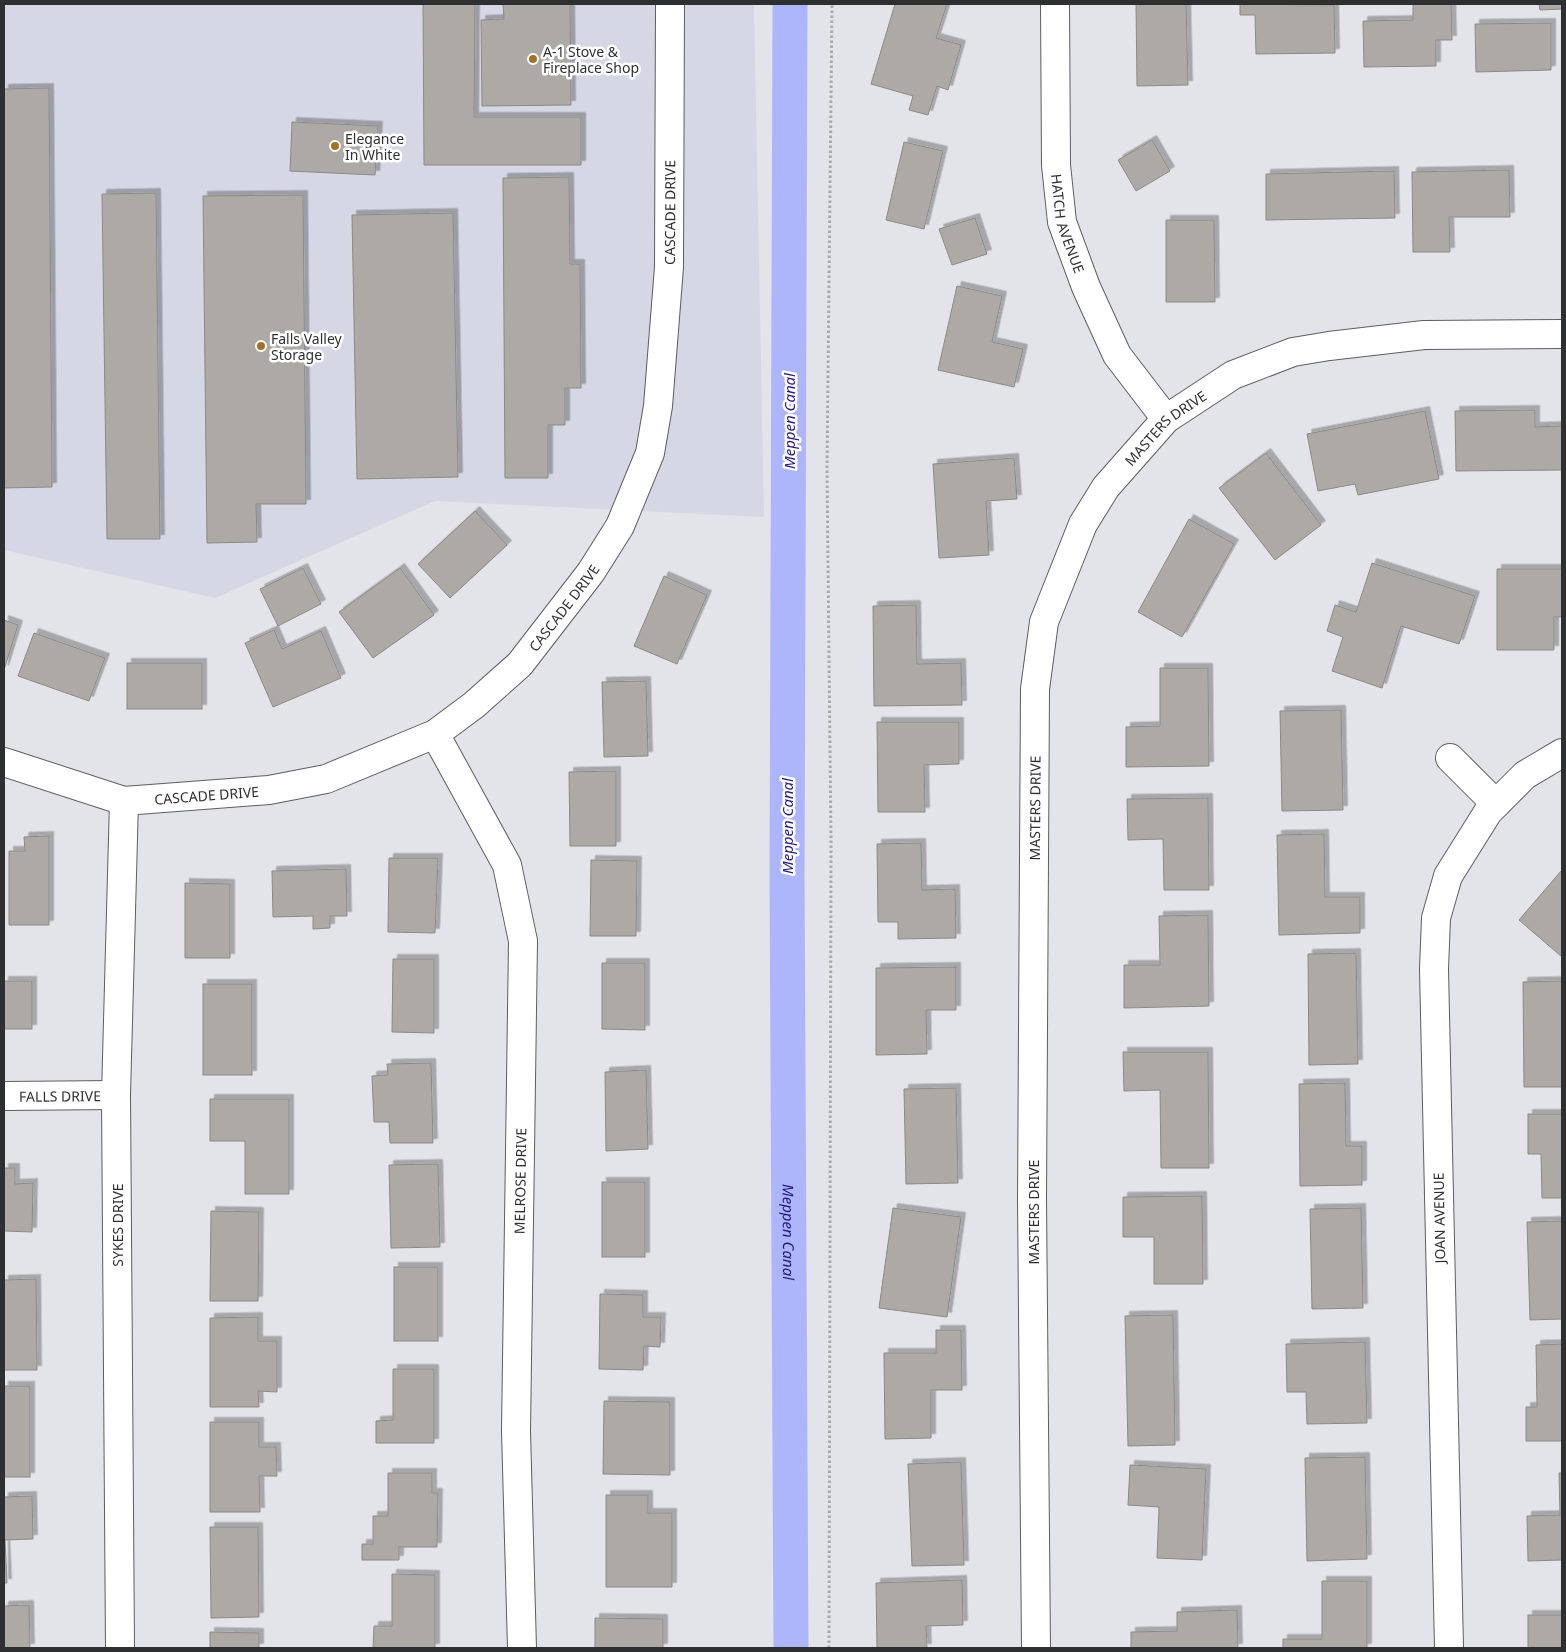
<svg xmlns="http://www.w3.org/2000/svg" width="1566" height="1652" font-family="'Noto Sans',sans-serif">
  <defs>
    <filter id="shadow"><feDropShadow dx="4.5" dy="-4.5" stdDeviation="0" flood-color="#0004"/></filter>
  </defs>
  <rect width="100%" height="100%" fill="#e3e4e9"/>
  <path fill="#d5d7e4" d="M4,4h750l10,513 -329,-16 -220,97 -211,-48z"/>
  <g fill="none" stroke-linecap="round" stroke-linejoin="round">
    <path stroke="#adb5fb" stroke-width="35" id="s1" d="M790,4l-3,873 4,771"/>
  </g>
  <g fill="#ada9a5" stroke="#8d8985" filter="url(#shadow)">
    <path d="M423,4h52l-1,113h107v48h-157z"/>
    <path d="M503,4h67l1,101 -89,1 -1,-86 23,-1z"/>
    <path d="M895,4h52l-11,34 25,7 -13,45 -11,-4 -9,29 -19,-5 4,-14 -42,-12z"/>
    <path d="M1136,4h50l2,81 -51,1z"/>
    <path d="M1240,4l94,1 1,48 -79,1 -1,-39h-15z"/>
    <path d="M1413,4h38l1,36h-16v26l-72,1 -1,-46 50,-1z"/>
    <path d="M1539,4h23v5l-22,1z"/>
    <path d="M1551,23v47l-75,2 -1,-48z"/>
    <path d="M49,88l3,399 -48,1v-399z"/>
    <path d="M292,122l86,4 -3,49 -85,-4z"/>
    <path d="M1152,140l18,31 -34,20 -18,-31z"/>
    <path d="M904,142l39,9 -19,78 -38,-9z"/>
    <path d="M1509,170l1,47h-61l1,35h-37l-1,-80z"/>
    <path d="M1394,171l1,47 -129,2v-46z"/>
    <path d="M569,177l1,87h10l1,124h-16v37h-17v53h-43l-2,-300z"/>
    <path d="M156,193l4,346h-53l-5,-345z"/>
    <path d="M303,195l3,309h-50l1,38 -50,1 -4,-347z"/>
    <path d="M453,213l5,264 -101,2 -5,-264z"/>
    <path d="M975,218l12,36 -35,11 -13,-36z"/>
    <path d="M1166,220h48l1,82h-49z"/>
    <path d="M957,286l45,10 -10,46 31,7 -9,38 -76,-17z"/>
    <path d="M1535,410v17l27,-1v44l-106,1 -1,-60z"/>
    <path d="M1425,411l14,68 -81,16 -3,-11 -37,7 -11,-57z"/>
    <path d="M1266,453l55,72 -46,35 -56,-72z"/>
    <path d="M1014,458l3,41 -31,2 3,54 -50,3 -6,-94z"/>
    <path d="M475,511l32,34 -57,53 -32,-34z"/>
    <path d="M1189,519l45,25 -52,93 -44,-25z"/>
    <path d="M1372,563l103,33 -16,48 -58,-18 -19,62 -50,-17 11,-34 -16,-6 8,-26 21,7z"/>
    <path d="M303,568l18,36 -43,22 -18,-37z"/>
    <path d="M400,568l34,47 -61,43 -34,-46z"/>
    <path d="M1497,569h65v48h-8v33h-57z"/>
    <path d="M664,576l43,19 -30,69 -43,-18z"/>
    <path d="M916,605l1,59 44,-1 1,42 -88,1 -1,-100z"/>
    <path d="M4,620l14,5 -14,45z"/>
    <path d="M274,630l8,19 39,-18 20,47 -68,29 -28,-64z"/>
    <path d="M34,633l71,25 -16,43 -71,-25z"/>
    <rect x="127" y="663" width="75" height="46"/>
    <path d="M1160,668h48l1,98 -83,1v-40l34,-1z"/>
    <path d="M646,681l2,75 -44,1 -2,-75z"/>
    <path d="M1341,710l2,100 -61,1 -2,-100z"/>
    <path d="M877,722h82v42l-35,1 1,47h-47z"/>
    <path d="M616,771v75h-46l-1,-74z"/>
    <path d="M1208,798l1,92h-45l-1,-51 -35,1 -1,-41z"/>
    <path d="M1324,834l1,63h35v36l-81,2 -2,-100z"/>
    <path d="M49,836v89h-40v-74h16l-1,-14z"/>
    <path d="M921,843l1,47 33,-1 1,49 -58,1v-17h-20l-1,-78z"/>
    <path d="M389,858h49l-3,75 -47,-1z"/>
    <path d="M591,860l46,1 -1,75h-46z"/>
    <path d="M346,869l1,47h-17v12l-17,1v-13l-40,1 -1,-46z"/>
    <path d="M1562,870v87l-43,-37z"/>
    <path d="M185,883l45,1v74h-45z"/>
    <path d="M1208,915l1,91 -85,2v-43h36l-1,-49z"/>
    <path d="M1356,953l2,111 -49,1 -1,-111z"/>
    <path d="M393,959h41v74l-42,-1z"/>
    <path d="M602,963h43v67l-43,-1z"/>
    <path d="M956,967v43h-30l1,44 -51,1v-87z"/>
    <rect x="4" y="981" width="28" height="48"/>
    <path d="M1562,981v106h-38l-1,-105z"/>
    <rect x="203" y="984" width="49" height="91"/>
    <path d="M1123,1052h85l1,116h-48l-1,-78 -36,1z"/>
    <path d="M431,1063l2,80h-43l-1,-21h-15l-2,-46 16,-1 -1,-11z"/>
    <path d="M646,1070l2,79 -42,2 -1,-79z"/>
    <path d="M1345,1083l1,63h16v39l-62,1 -1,-102z"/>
    <path d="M956,1088l2,95 -52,1 -2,-95z"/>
    <path d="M210,1099h79v95h-44v-53h-35z"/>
    <path d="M1528,1114h34v84h-20l-1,-44h-13z"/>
    <path d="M438,1164l2,83 -49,1 -2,-83z"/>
    <path d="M4,1168h11v16l18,-1 -1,49 -28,-1z"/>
    <rect x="602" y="1182" width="43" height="75"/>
    <path d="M1202,1196l1,88h-49v-47h-31v-40z"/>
    <path d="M893,1208l68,9 -14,100 -68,-9z"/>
    <path d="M1361,1208l2,100 -51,1 -2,-100z"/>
    <path d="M211,1211l48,1 -1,89h-48z"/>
    <path d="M1562,1221v98l-32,1 -3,-98z"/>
    <rect x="394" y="1267" width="44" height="74"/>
    <path d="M36,1279l1,91h-33v-90z"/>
    <path d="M600,1294l43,1v22h18l-1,30 -16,-1 -1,24 -44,-1z"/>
    <path d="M1173,1315l2,130 -47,1 -3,-130z"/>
    <path d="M258,1317v24h19v51l-19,-1 1,16h-49v-89z"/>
    <path d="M936,1330h25l1,60h-31v48l-46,1 -1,-86h52z"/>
    <path d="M1365,1342l2,81 -60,1 -1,-32h-19l-1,-48z"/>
    <path d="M1562,1344v97h-36v-34h11l-1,-62z"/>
    <path d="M393,1369h41v74h-58v-22l17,-1z"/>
    <rect x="4" y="1386" width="26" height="91"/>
    <path d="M604,1401l66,1v73l-67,-1z"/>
    <path d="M210,1422h49v25h17l1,29h-18l1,36h-50z"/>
    <path d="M1365,1457l2,102 -60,2 -2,-103z"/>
    <path d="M961,1462l3,103 -52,1 -4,-102z"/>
    <path d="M1130,1465l76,4 -4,91 -45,-2 2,-51 -31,-2z"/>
    <path d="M388,1473h44v20h6l-1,54h-38v13h-37v-16h11v-28h15z"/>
    <path d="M1559,1473h3v87l-34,1 -1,-45 33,-1z"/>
    <path d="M606,1495h42v18h24v74h-66z"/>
    <path d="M32,1496l1,43 -28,1 2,43h-3v-86z"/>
    <path d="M210,1527h48l1,90 -48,1z"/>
    <path d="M392,1574l43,1v73h-62l1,-22h18z"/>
    <path d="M962,1580l1,45 -37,1 1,22h-50l-1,-65z"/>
    <path d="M1322,1581h45v67h-84v-9h39z"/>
    <path d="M29,1605l1,43h-26v-42z"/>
    <path d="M1237,1610l1,38h-107v-16l46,-1v-19z"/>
    <rect x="1528" y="1615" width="34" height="33"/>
    <path d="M595,1618l68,1v29h-68z"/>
    <path d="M210,1632l49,1v15h-49z"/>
  </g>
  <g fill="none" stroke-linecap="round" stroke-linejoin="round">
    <defs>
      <g id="minor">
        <path id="s2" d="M1055,4l1,161 6,57 24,65 31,68 49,64"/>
        <path d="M435,734l72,131 16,76 -7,490 6,217"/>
        <path d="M1450,758l46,46"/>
        <path id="s3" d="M4,762l120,39 145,-11 57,-11 109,-45 39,-29 46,-41 71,-92 29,-46 30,-73 8,-47 11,-139 1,-263"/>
        <path id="s4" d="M4,1096l112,-1"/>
        <path d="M120,1648l-4,-553 8,-294"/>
        <path id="s5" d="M1036,1648l-4,-448 3,-511 9,-67 39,-98 23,-37 60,-68 67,-44 60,-23 36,-6 95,-11 138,-1"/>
        <path d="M1449,1648l-15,-679 2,-51 12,-42 40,-64 37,-37 37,-22"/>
      </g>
    </defs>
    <use href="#minor" stroke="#5d5d62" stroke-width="30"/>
    <path stroke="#a8a9ad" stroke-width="3" stroke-dasharray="2.5 2.5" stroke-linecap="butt" d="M829,1648l2,-807 -4,-371 5,-466"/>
    <use href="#minor" stroke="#fff" stroke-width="28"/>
  </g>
  <g fill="#a57129" stroke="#fff" stroke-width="2">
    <circle cx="533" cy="59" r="5"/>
    <circle cx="335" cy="146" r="5"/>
    <circle cx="261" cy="346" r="5"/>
  </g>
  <g text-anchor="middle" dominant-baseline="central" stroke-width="5" stroke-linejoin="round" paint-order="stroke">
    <g font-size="14" fill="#2e2f31" stroke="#fff" text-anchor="start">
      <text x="543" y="51">A-1 Stove &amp;<tspan x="543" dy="16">Fireplace Shop</tspan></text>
      <text x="345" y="138">Elegance<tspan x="345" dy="16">In White</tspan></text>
      <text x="271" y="338">Falls Valley<tspan x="271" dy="16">Storage</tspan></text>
    </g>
    <g font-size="14" fill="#2e2f31" stroke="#fff">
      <text stroke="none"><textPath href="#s3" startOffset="1049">CASCADE DRIVE</textPath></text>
      <text stroke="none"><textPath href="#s2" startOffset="221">HATCH AVENUE</textPath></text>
      <text stroke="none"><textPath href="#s5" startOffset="1260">MASTERS DRIVE</textPath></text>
      <text stroke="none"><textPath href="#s3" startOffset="629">CASCADE DRIVE</textPath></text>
      <text stroke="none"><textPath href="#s3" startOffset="209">CASCADE DRIVE</textPath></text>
      <text stroke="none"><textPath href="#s5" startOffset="840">MASTERS DRIVE</textPath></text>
      <text stroke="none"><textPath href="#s4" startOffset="56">FALLS DRIVE</textPath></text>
      <text transform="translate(520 1181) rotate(-89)">MELROSE DRIVE</text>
      <text transform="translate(1033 1212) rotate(-90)">MASTERS DRIVE</text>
      <text transform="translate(1439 1218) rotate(-91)">JOAN AVENUE</text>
      <text transform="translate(117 1225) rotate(-90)">SYKES DRIVE</text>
    </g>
    <g font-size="15" font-style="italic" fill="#27197b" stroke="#fff">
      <text transform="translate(789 421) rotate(-90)">Meppen Canal</text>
      <text transform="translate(787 826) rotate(-90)">Meppen Canal</text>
      <text stroke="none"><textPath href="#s1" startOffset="1228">Meppen Canal</textPath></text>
    </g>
  </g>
  <rect width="1566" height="1652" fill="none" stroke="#2e2f31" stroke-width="10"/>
</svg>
